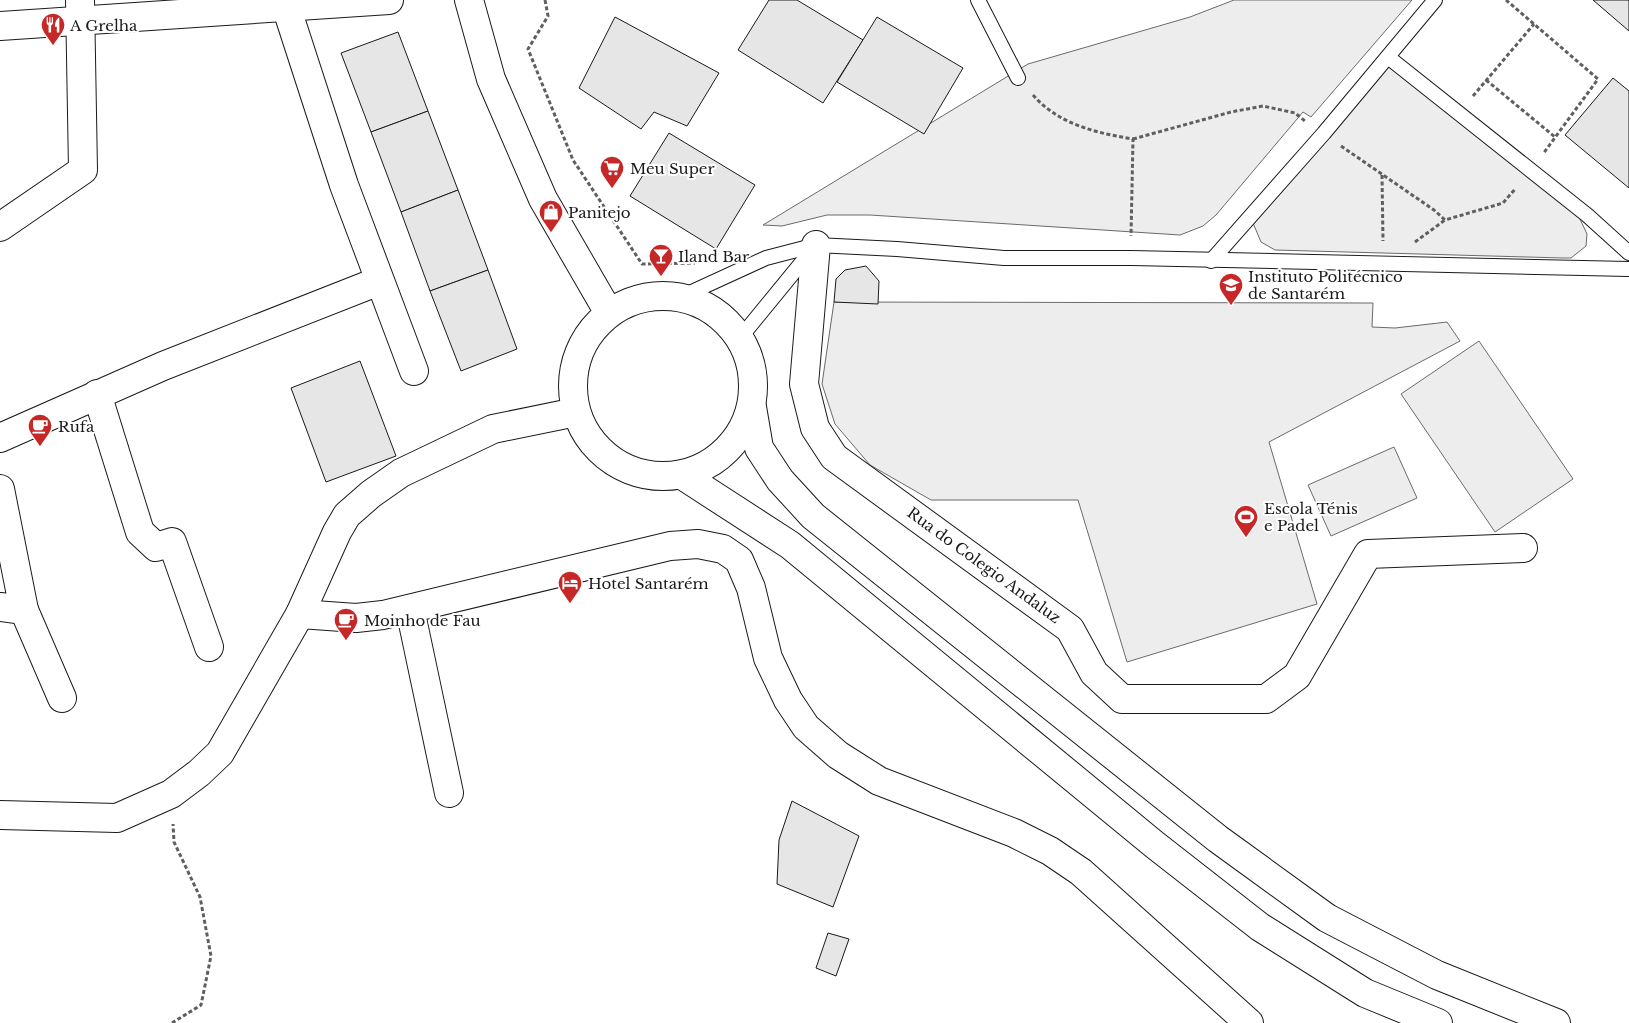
<svg xmlns="http://www.w3.org/2000/svg" width="1629" height="1023" font-family="'Libre Baskerville',serif">
  <rect width="100%" height="100%" fill="#fff"/>
  <g fill="#ededed" stroke="#6a6a6a">
    <path d="M1234,0h178l-101,117 -8,-5 -87,103 -13,11 -23,9 -310,-20h-43l-45,11 -19,-1 265,-161 162,-47z"/>
    <path d="M1387,63l192,154 8,17 -1,12 -15,12h-8l-288,-8 -14,-8 -8,-19z"/>
    <path d="M834,302l539,1 -1,24 23,1 52,-6 13,19 -191,101 48,162 -190,58 -49,-162h-147l-61,-35 -35,-41 -13,-40z"/>
    <path d="M1479,341l94,138 -78,53 -94,-138z"/>
    <path d="M1394,447l23,51 -86,38 -23,-51z"/>
  </g>
  <g fill="#e6e6e6" stroke="#1a1a1a">
    <path d="M769,0h28l66,40 -40,63 -85,-53z"/>
    <path d="M1593,0h36v31z"/>
    <path d="M615,17l104,56 -32,53 -33,-14 -13,17 -62,-41z"/>
    <path d="M877,17l86,51 -39,66 -87,-52z"/>
    <path d="M398,32l30,79 -57,21 -30,-79z"/>
    <path d="M1613,78l16,13v97l-64,-53z"/>
    <path d="M428,111l30,79 -57,22 -30,-80z"/>
    <path d="M669,133l86,52 -39,64 -86,-53z"/>
    <path d="M458,190l30,80 -58,21 -29,-79z"/>
    <path d="M866,266l13,15 -1,23 -44,-2 2,-23 9,-9z"/>
    <path d="M488,270l29,79 -56,22 -31,-80z"/>
    <path d="M360,361l36,95 -70,26 -35,-94z"/>
    <path d="M792,801l67,35 -26,71 -56,-23 2,-44z"/>
    <path d="M828,933l21,6 -13,37 -20,-8z"/>
  </g>
  <g fill="none" stroke-linecap="round" stroke-linejoin="round">
    <defs>
      <g id="lane">
        <path d="M978,0l40,78"/>
        <path d="M1388,57l199,158 42,38"/>
        <path d="M1211,261l113,-128 111,-133"/>
        <path d="M683,296l83,-38 50,-13 81,4 107,9h127l498,11"/>
        <path d="M740,338l72,-88"/>
      </g>
      <g id="street">
        <path d="M284,0l60,185 70,186"/>
        <path d="M0,26l389,-26"/>
        <path d="M0,227l83,-57 -3,-170"/>
        <path d="M816,245l-12,139 11,44 19,29 236,172 24,44 28,26h144l31,-23 71,-122 155,-6"/>
        <path d="M97,394l43,138 16,15 16,-5 37,105"/>
        <path d="M0,438l163,-72 216,-85"/>
        <path d="M0,489l24,121 -24,-3"/>
        <path d="M410,609l39,184"/>
        <path d="M24,610l38,88"/>
        <path d="M300,614l56,4 27,-3 287,-69 28,-2 25,5 16,11 12,28 17,70 20,42 18,27 32,28 41,26 135,52 36,18 31,21 168,151"/>
        <path d="M0,815l117,3 54,-24 28,-21 21,-20 80,-139 37,-82 10,-17 24,-21 30,-21 92,-44 83,-17"/>
      </g>
      <g id="primary">
        <path d="M469,0l22,79 52,120 66,114"/>
        <circle cx="663" cy="386" r="90"/>
        <path d="M752,407l7,41 21,32 33,36 405,323 109,79 110,57 119,48"/>
        <path d="M682,475l108,70 365,300 105,82 105,66 73,30"/>
      </g>
    </defs>
    <use href="#lane" stroke="#1a1a1a" stroke-width="16"/>
    <use href="#street" stroke="#1a1a1a" stroke-width="30"/>
    <use href="#primary" stroke="#1a1a1a" stroke-width="30"/>
    <g stroke="#5f5f5f" stroke-width="3" stroke-dasharray="4 2.5" stroke-linecap="butt">
      <path d="M545,0l3,16 -20,33 45,111 69,104 53,-1"/>
      <path d="M1506,0l92,79 -55,75"/>
      <path d="M1486,80l69,57"/>
      <path d="M1033,95c25,29 63,38 100,44l-2,97"/>
      <path d="M1473,96l61,-72"/>
      <path d="M1133,139l98,-27 32,-6 32,7 10,8"/>
      <path d="M1341,146l93,64 11,10 58,-17 13,-15"/>
      <path d="M1382,175l1,66"/>
      <path d="M1415,242l30,-22"/>
      <path d="M172,1023l29,-18 10,-49 -11,-59 -26,-55 -1,-18"/>
    </g>
    <use href="#lane" stroke="#fff" stroke-width="14"/>
    <use href="#street" stroke="#fff" stroke-width="28"/>
    <use href="#primary" stroke="#fff" stroke-width="28"/>
  </g>
  <defs>
    <symbol id="restaurant-pin" viewBox="-11 -11 22 30"><path d="M0 17L-7.5 6A9.5 9.5 0 1 1 7.5 6Z" fill="#c62828" stroke="#fff"/><path d="M-5-6h1v4h1v-4h1v4h1v-4h1v5L-1.5 .5V6h-2V.5L-5-1ZM5-6V6H3V1.5H1.5Q1.5-4 5-6Z" fill="#fff"/></symbol>
    <symbol id="supermarket-pin" viewBox="-11 -11 22 30"><path d="M0 17L-7.5 6A9.5 9.5 0 1 1 7.5 6Z" fill="#c62828" stroke="#fff"/><path d="M-6-5.5h2.5l.6 2H6L4.5 2H-2.5L-4.4-4H-6ZM-1.5 3.2a1.3 1.3 0 1 0 .1 0ZM3 3.2a1.3 1.3 0 1 0 .1 0Z" fill="#fff"/></symbol>
    <symbol id="shop-pin" viewBox="-11 -11 22 30"><path d="M0 17L-7.5 6A9.5 9.5 0 1 1 7.5 6Z" fill="#c62828" stroke="#fff"/><path d="M-5-2.5h2.3a2.7 3.5 0 0 1 5.4 0H5L5.5 6h-11ZM-1.5-2.5h3a1.5 2.3 0 0 0-3 0Z" fill="#fff"/></symbol>
    <symbol id="bar-pin" viewBox="-11 -11 22 30"><path d="M0 17L-7.5 6A9.5 9.5 0 1 1 7.5 6Z" fill="#c62828" stroke="#fff"/><path d="M-6-5H6L.8 .8V4.5H3.5V6h-7V4.5H-.8V.8Z" fill="#fff"/></symbol>
    <symbol id="university-pin" viewBox="-11 -11 22 30"><path d="M0 17L-7.5 6A9.5 9.5 0 1 1 7.5 6Z" fill="#c62828" stroke="#fff"/><path d="M0-5L7-2L0 1L-7-2ZM-4 1L0 2.5L4 1V4Q0 6-4 4Z" fill="#fff"/></symbol>
    <symbol id="cafe-pin" viewBox="-11 -11 22 30"><path d="M0 17L-7.5 6A9.5 9.5 0 1 1 7.5 6Z" fill="#c62828" stroke="#fff"/><path d="M-5.5-4.5H6V0H3Q3 3.5 0 3.5H-2.5Q-5.5 3.5-5.5 0ZM3-3.2v2h1.7v-2ZM-6 4.5H4V6H-6Z" fill="#fff"/></symbol>
    <symbol id="stadium-pin" viewBox="-11 -11 22 30"><path d="M0 17L-7.5 6A9.5 9.5 0 1 1 7.5 6Z" fill="#c62828" stroke="#fff"/><path d="M0-5a6.5 5 0 1 0 0 10a6.5 5 0 1 0 0-10ZM-3.5-1.8h7v3.6h-7Z" fill="#fff"/></symbol>
    <symbol id="hotel-pin" viewBox="-11 -11 22 30"><path d="M0 17L-7.5 6A9.5 9.5 0 1 1 7.5 6Z" fill="#c62828" stroke="#fff"/><path d="M-6-4.5h1.5V1H6V5H4.5V3h-9V5H-6ZM-4 0a1.8 1.8 0 1 1 3.6 0ZM.5 0V-2.5h3Q6-2.5 6 0Z" fill="#fff"/></symbol>
  </defs>
  <g fill-rule="evenodd">
    <use href="#restaurant-pin" x="39" y="11" width="28" height="38"/>
    <use href="#supermarket-pin" x="598" y="154" width="28" height="38"/>
    <use href="#shop-pin" x="537" y="198" width="28" height="38"/>
    <use href="#bar-pin" x="647" y="242" width="28" height="38"/>
    <use href="#university-pin" x="1217" y="271" width="28" height="38"/>
    <use href="#cafe-pin" x="26" y="412" width="28" height="38"/>
    <use href="#stadium-pin" x="1232" y="503" width="28" height="38"/>
    <use href="#hotel-pin" x="556" y="569" width="28" height="38"/>
    <use href="#cafe-pin" x="332" y="606" width="28" height="38"/>
  </g>
  <g text-anchor="middle" dominant-baseline="central" stroke-width="4" stroke-linejoin="round" paint-order="stroke">
    <g font-size="15" fill="#1a1a1a" stroke="#fff" text-anchor="start">
      <text x="70" y="25">A Grelha</text>
      <text x="630" y="168">Meu Super</text>
      <text x="568" y="212">Panitejo</text>
      <text x="678" y="256">Iland Bar</text>
      <text x="1248" y="276">Instituto Politécnico<tspan x="1248" dy="17">de Santarém</tspan></text>
      <text x="58" y="426">Rufa</text>
      <text x="1264" y="508">Escola Ténis<tspan x="1264" dy="17">e Padel</tspan></text>
      <text x="588" y="583">Hotel Santarém</text>
      <text x="364" y="620">Moinho de Fau</text>
    </g>
    <g font-size="15" fill="#1a1a1a" stroke="#fff">
      <text transform="translate(984 565) rotate(36)">Rua do Colegio Andaluz</text>
    </g>
  </g>
</svg>
